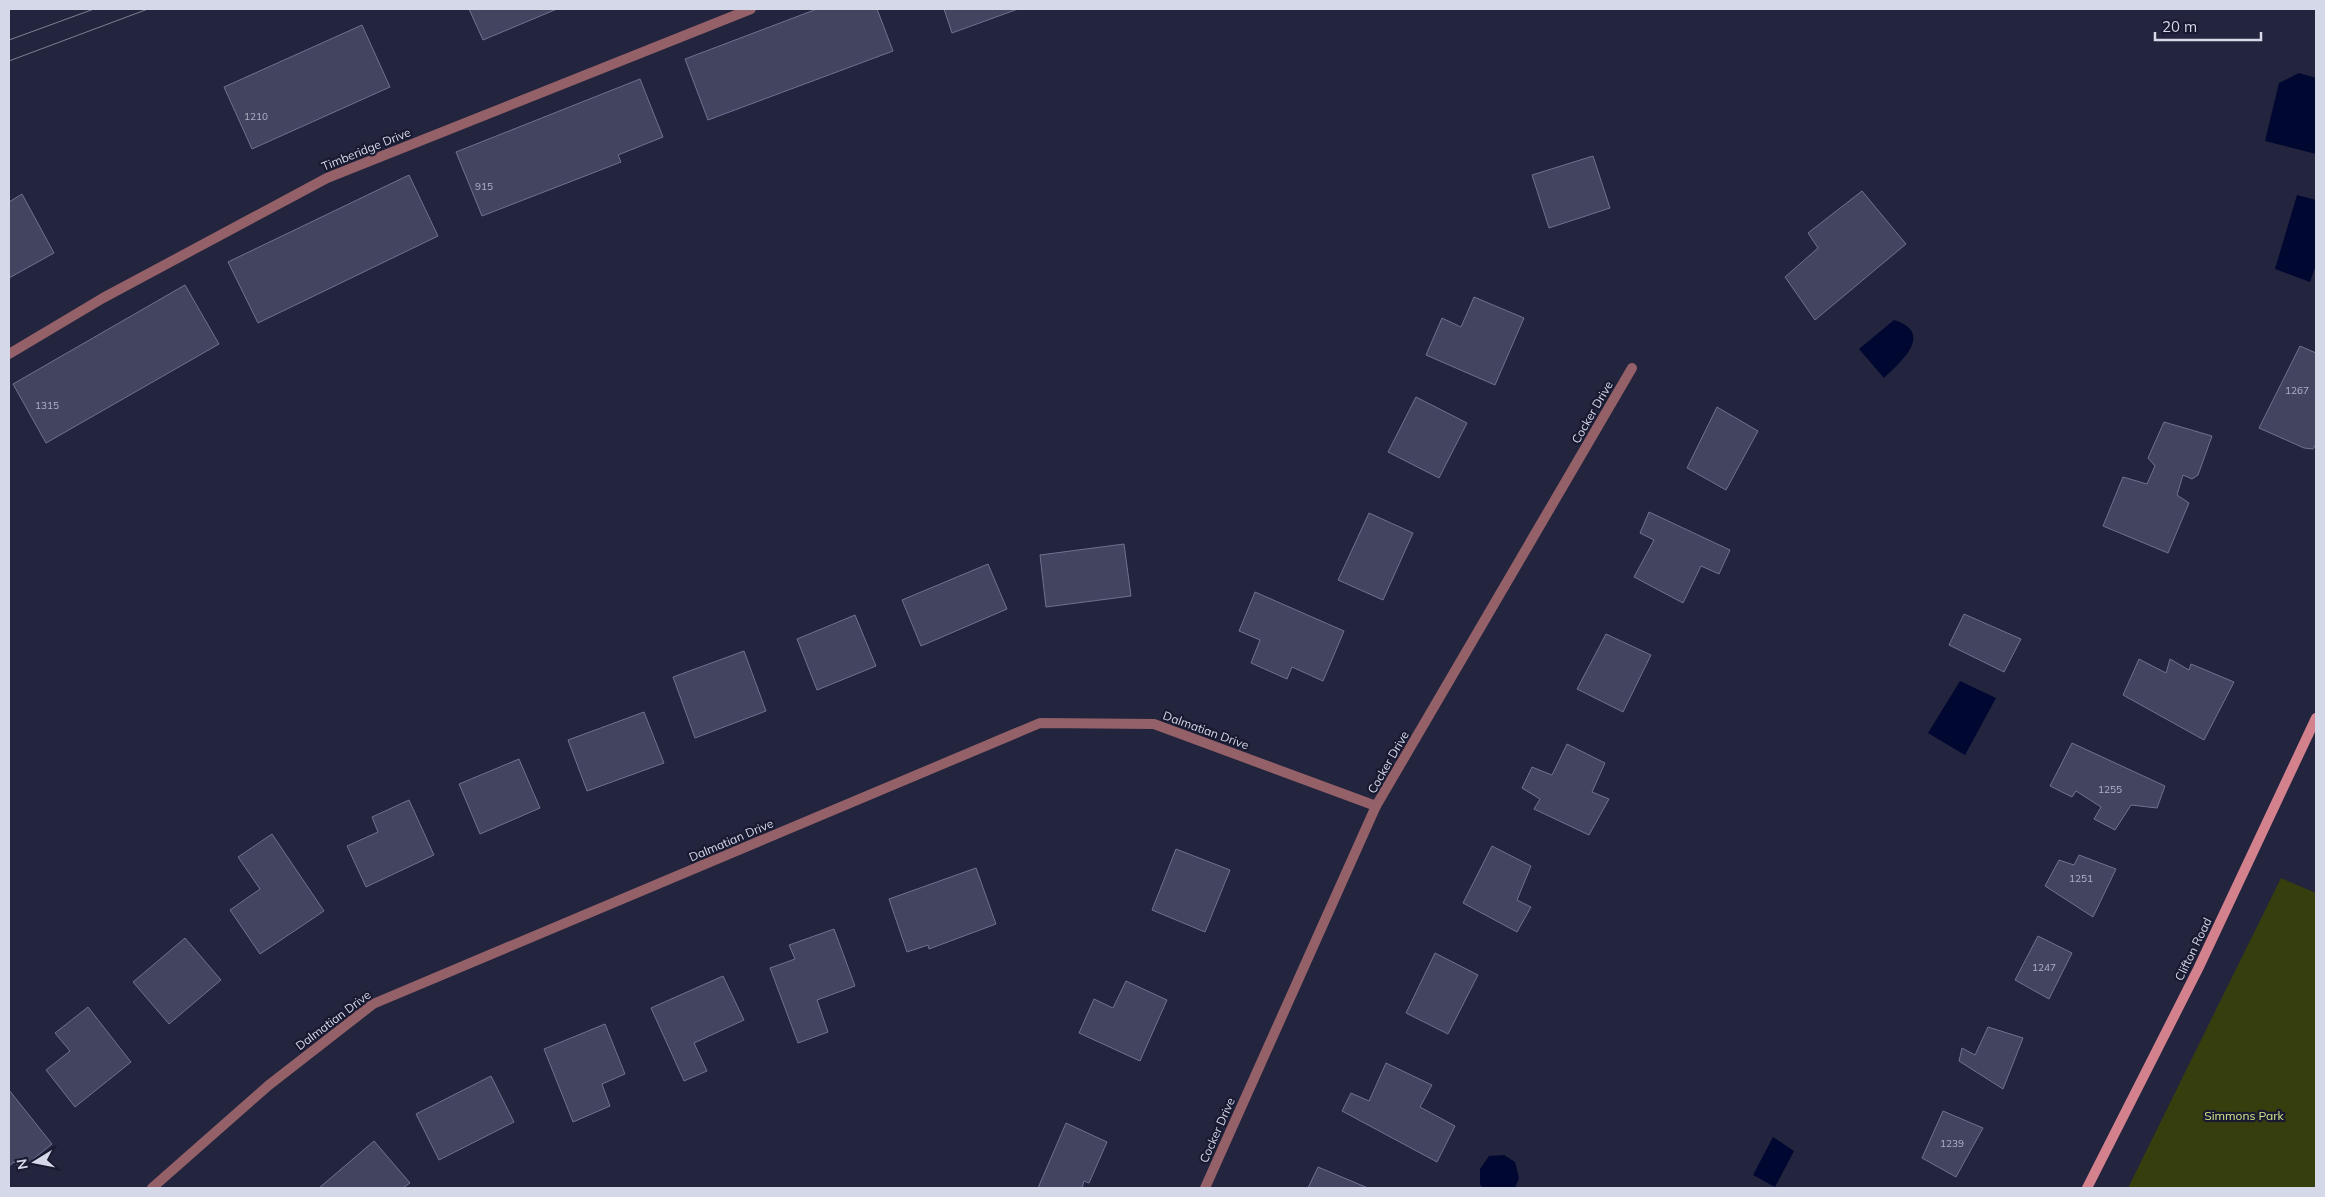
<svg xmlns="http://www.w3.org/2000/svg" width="2325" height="1197" font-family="Mulish,sans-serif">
  <rect width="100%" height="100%" fill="#23243d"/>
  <path fill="#373e0e" d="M2281,878l35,15v295h-188z"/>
  <g fill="#000731">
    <path d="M2299,73l17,5v76l-51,-13 14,-58z"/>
    <path d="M2297,195l19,5v65l-6,17 -35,-13z"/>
    <path d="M1894,320c41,13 7,42 -10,58l-25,-29z"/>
    <path d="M1960,681l36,17 -31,57 -37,-22z"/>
    <path d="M1773,1137l21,14 -19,36 -22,-12z"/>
    <path d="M1504,1155l11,7 4,16 -4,10h-31l-4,-3v-16l9,-13z"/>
  </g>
  <g fill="#434560" stroke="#6f7290">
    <path d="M469,9h88l-74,31z"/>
    <path d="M817,9h60l16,42 -185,69 -23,-61z"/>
    <path d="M944,9h74l-66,24z"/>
    <path d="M362,25l28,62 -138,62 -28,-62z"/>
    <path d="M640,79l23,58 -45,18 3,7 -139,54 -26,-64z"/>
    <path d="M1593,156l17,52 -61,20 -17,-53z"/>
    <path d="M409,175l29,61 -180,87 -30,-61z"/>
    <path d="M1862,191l44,53 -91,76 -30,-43 33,-29 -10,-15z"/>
    <path d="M22,194l32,59 -45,25v-76z"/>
    <path d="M185,285l34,59 -173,99 -33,-59z"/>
    <path d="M1474,297l50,21 -29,67 -69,-30 16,-37 19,9z"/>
    <path d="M2300,346l16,7v91l-3,5 -9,-1 -45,-20z"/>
    <path d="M1416,397l51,26 -28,55 -51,-26z"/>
    <path d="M1717,407l41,24 -32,59 -39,-22z"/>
    <path d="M2164,422l48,14 -14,39 -6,4 -9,-4 -6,20 12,8 -21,50 -65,-27 20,-49 24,7 8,-18 -7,-8z"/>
    <path d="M1649,512l81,38 -11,24 -18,-8 -18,37 -49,-26 20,-37 -14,-7z"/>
    <path d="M1369,513l44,20 -30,67 -45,-20z"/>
    <path d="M1124,544l7,52 -85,11 -6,-52z"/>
    <path d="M988,564l19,45 -86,37 -19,-46z"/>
    <path d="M1255,592l89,39 -21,50 -31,-14 -5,12 -36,-16 9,-23 -21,-9z"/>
    <path d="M1964,614l57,25 -17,33 -55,-27z"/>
    <path d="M855,615l21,51 -59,24 -20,-51z"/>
    <path d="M1606,634l45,21 -28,57 -46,-23z"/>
    <path d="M744,651l22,60 -71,27 -22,-61z"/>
    <path d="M2139,659l27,14 4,-14 19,11 2,-6 43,18 -30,58 -81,-45z"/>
    <path d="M644,712l20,51 -77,28 -19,-51z"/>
    <path d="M2072,743l93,43 -8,22 -26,-3 -16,25 -21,-11 7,-12 -25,-16 -4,6 -22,-11z"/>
    <path d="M1567,744l38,19 -13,29 17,7 -20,36 -55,-26 6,-10 -18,-11 10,-21 20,8z"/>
    <path d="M519,759l21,49 -60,26 -21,-50z"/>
    <path d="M409,800l25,55 -68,32 -19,-41 31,-14 -6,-15z"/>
    <path d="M272,834l52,77 -64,43 -30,-44 30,-21 -22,-32z"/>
    <path d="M1492,846l39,20 -14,34 14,7 -14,25 -54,-29z"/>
    <path d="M1176,849l54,21 -25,62 -53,-22z"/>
    <path d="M2079,855l37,14 -23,48 -48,-31 14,-26 15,5z"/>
    <path d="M976,868l20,56 -67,25 -1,-4 -21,7 -18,-53z"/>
    <path d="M834,929l21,57 -38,14 11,32 -30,11 -28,-75 25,-9 -6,-14z"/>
    <path d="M2038,936l34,17 -23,46 -34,-19z"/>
    <path d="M185,938l36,42 -52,44 -36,-42z"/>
    <path d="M1435,953l43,22 -30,59 -42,-21z"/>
    <path d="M723,976l21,44 -50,23 13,28 -23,10 -33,-73z"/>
    <path d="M1126,981l41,19 -27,61 -61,-28 15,-34 19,9z"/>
    <path d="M88,1007l43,55 -56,45 -29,-37 24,-19 -15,-18z"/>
    <path d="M605,1024l20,50 -23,10 8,22 -37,16 -29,-73z"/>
    <path d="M1988,1027l35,11 -20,51 -44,-28 3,-13 13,7z"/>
    <path d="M1386,1063l46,22 -12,22 35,19 -18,36 -95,-51 9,-18 18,8z"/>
    <path d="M491,1076l23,46 -75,38 -23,-46z"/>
    <path d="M9,1090l43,54 -31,25 -7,-7 -5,4z"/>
    <path d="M1943,1111l40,17 -27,49 -34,-19z"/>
    <path d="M1066,1123l41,19 -18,41 -5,-2 -2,7h-44z"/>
    <path d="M374,1141l36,42 -7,5h-84z"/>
    <path d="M1318,1167l50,21h-60z"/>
  </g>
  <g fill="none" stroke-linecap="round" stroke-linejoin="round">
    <g stroke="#946168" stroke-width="10">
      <path d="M9,354l94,-56 224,-120 424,-169"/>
      <path d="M152,1188l117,-103 104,-81 667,-281 114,1 222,82"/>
      <path d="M1205,1188l171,-382 256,-438"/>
    </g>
    <path stroke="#d2818d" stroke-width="10" d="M2087,1188l111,-219 118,-251"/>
    <g stroke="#7e8094" stroke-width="1">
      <path d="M9,40l85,-31"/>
      <path d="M9,61l139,-52"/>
    </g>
  </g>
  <g text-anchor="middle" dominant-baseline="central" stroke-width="4.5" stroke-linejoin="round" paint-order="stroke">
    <g font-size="10" fill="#b0b3c6">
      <text x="256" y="116">1210</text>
      <text x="484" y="186">915</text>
      <text x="2297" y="390">1267</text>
      <text x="47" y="405">1315</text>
      <text x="2110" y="789">1255</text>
      <text x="2081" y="878">1251</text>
      <text x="2044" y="967">1247</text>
      <text x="1952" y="1143">1239</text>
    </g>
    <g font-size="12" fill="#d5d8e8" stroke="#191a32">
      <text transform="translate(366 149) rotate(-22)">Timberidge Drive</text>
      <text transform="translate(1592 412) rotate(-60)">Cocker Drive</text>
      <text transform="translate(1206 730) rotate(20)">Dalmatian Drive</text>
      <text transform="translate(1388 762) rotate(-60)">Cocker Drive</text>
      <text transform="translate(731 840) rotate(-23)">Dalmatian Drive</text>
      <text transform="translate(2193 949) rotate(-64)">Clifton Road</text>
      <text transform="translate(333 1020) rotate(-37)">Dalmatian Drive</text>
      <text transform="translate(1217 1130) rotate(-66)">Cocker Drive</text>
    </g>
    <g font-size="12" fill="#d3e488" stroke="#191a32">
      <text x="2244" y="1115">Simmons Park</text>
    </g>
  </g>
  <rect width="2325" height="1197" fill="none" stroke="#d5d8e8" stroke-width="20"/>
  <g transform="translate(35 1162) rotate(260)" stroke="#191a32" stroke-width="4" paint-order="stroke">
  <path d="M0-4L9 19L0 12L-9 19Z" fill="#d5d8e8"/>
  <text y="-8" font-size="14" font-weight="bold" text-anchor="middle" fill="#d5d8e8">N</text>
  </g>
  <path d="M2155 32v8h106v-8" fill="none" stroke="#d5d8e8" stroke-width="2.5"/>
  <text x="2162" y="32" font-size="15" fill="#d5d8e8" stroke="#191a32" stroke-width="4" paint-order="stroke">20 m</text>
</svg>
